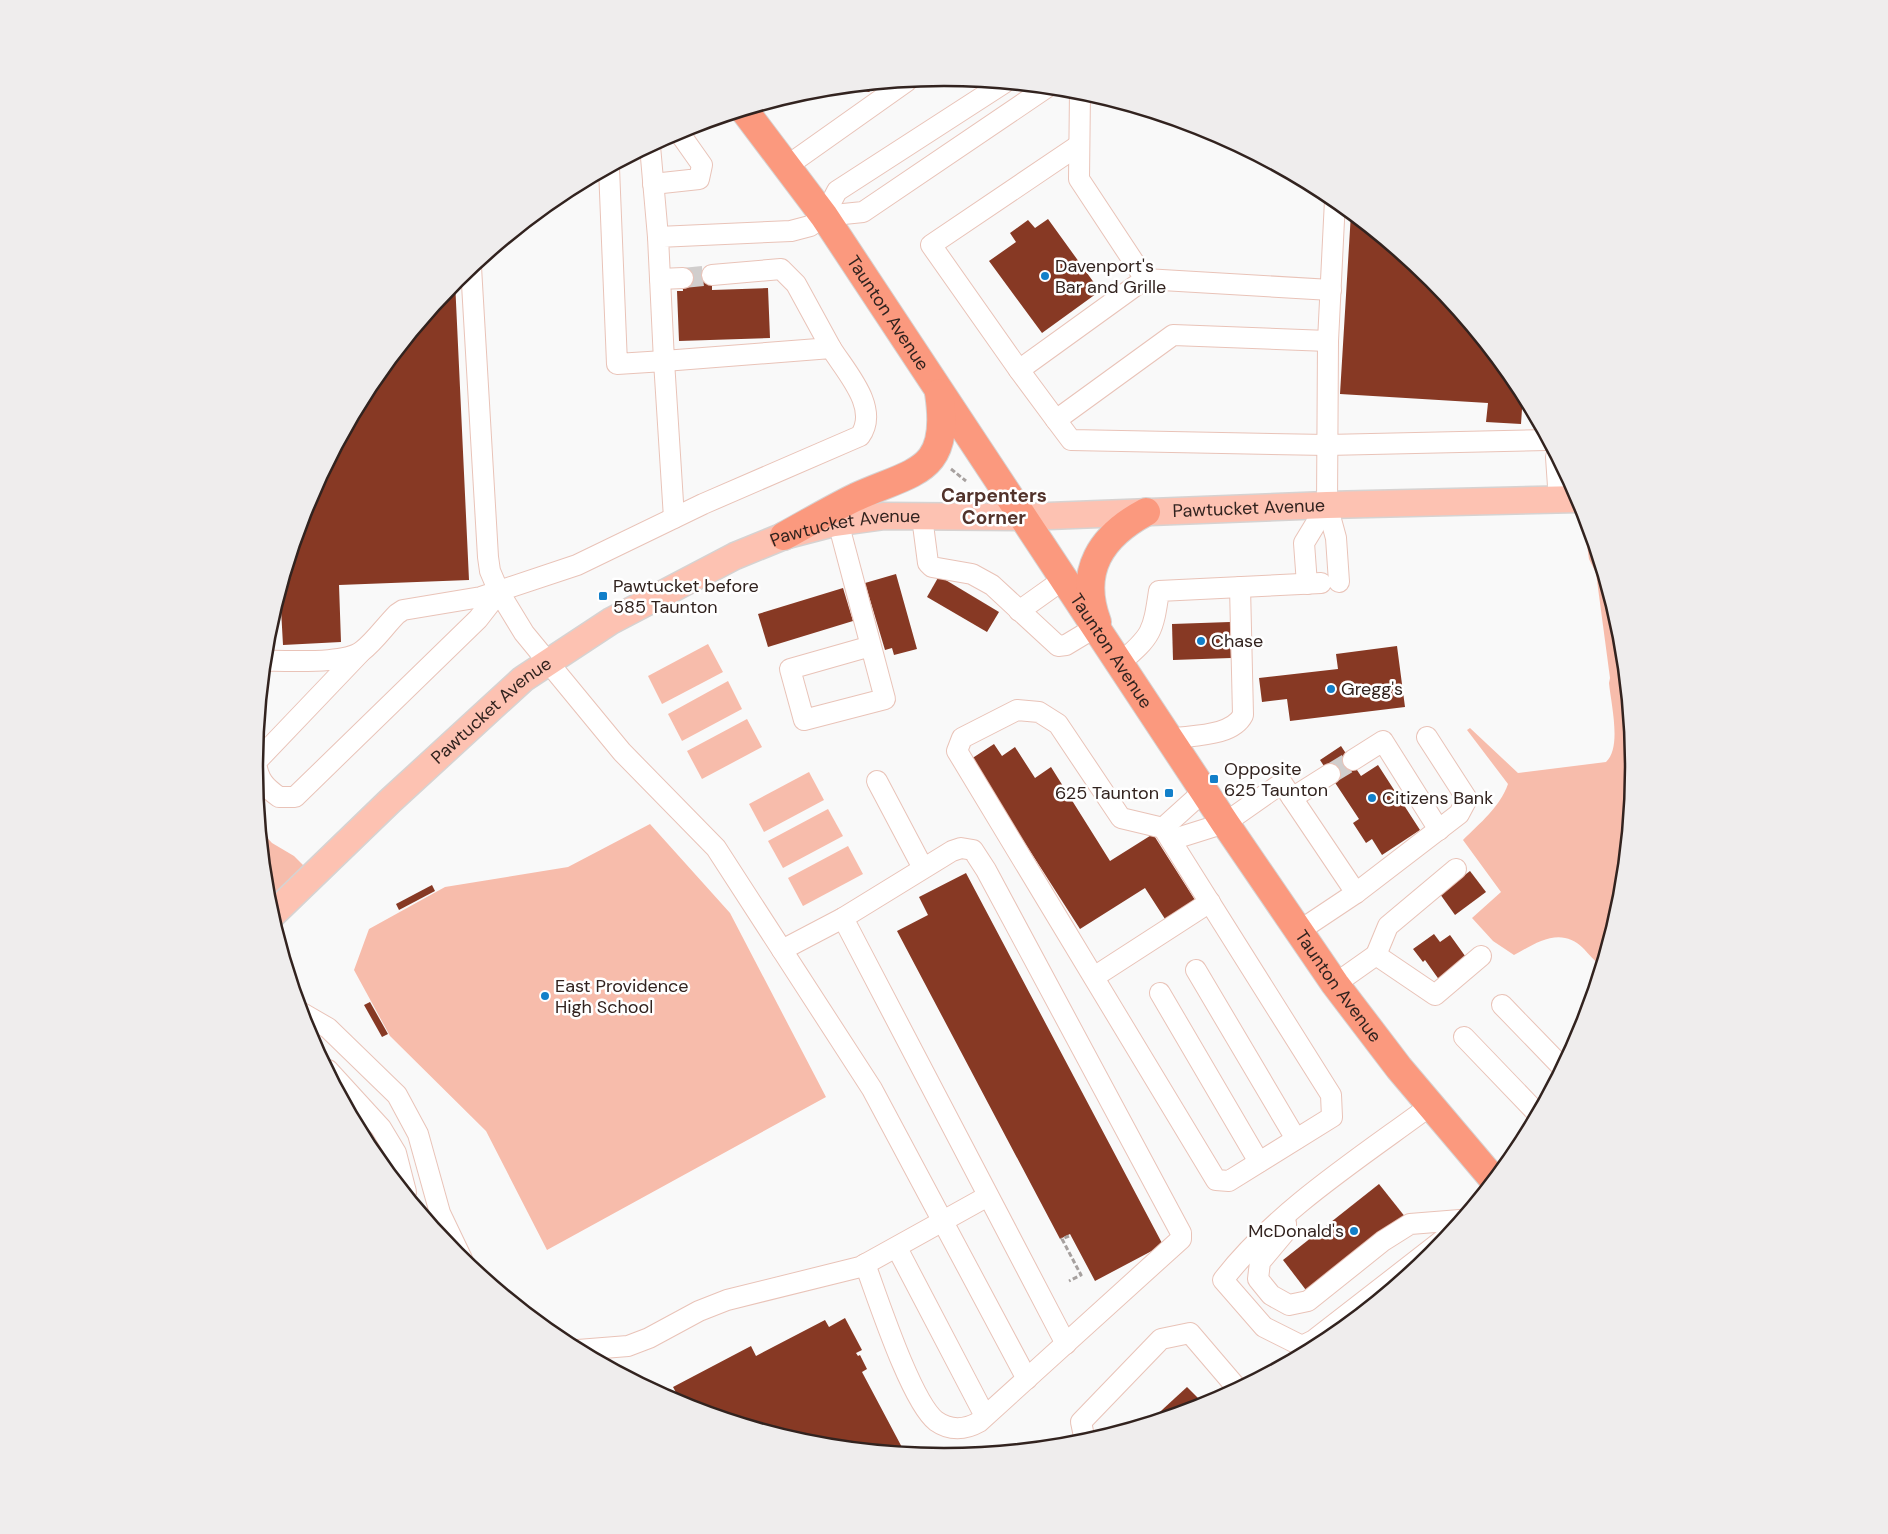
<svg xmlns="http://www.w3.org/2000/svg" width="1888" height="1534" font-family="'DM Sans',sans-serif">
  <rect width="100%" height="100%" fill="#f9f9f9"/>
  <g fill="#f7bcab">
    <path d="M1581,503l39,130 13,134 -13,135 -19,64c-7,-6 -12,-11 -17,-17 -23,-24 -48,-6 -70,6l-21,-14 -21,-23 29,-26 -38,-52c17,-17 37,-33 45,-56l-41,-54 3,-2 48,45 88,-11c16,-14 5,-58 3,-79l1,-5 -14,-105 -7,-14z"/>
    <path d="M708,644l15,28 -61,32 -14,-28z"/>
    <path d="M728,681l14,28 -60,32 -14,-27z"/>
    <path d="M747,719l15,28 -60,32 -15,-28z"/>
    <path d="M809,772l15,28 -60,32 -15,-28z"/>
    <path d="M828,809l15,27 -60,32 -15,-27z"/>
    <path d="M650,824l80,89 96,184 -279,153 -61,-119 -96,-95 -36,-66 15,-41 76,-42 123,-20z"/>
    <path d="M261,831l11,12 22,13 25,25 -51,20z"/>
    <path d="M848,846l15,28 -60,32 -15,-28z"/>
  </g>
  <g fill="#873924">
    <path d="M878,84l-9,8 -23,-4v-1z"/>
    <path d="M1351,213l81,67 85,104 6,10 -2,30 -35,-2 2,-19 -148,-9z"/>
    <path d="M1048,219l52,72 -58,42 -53,-72 27,-19 -6,-9 18,-13 7,8z"/>
    <path d="M712,272v18l56,-2 2,50 -91,3 -2,-50h6l-1,-18z"/>
    <path d="M455,281l14,299 -130,5 2,57 -58,3 -3,-54 27,-88 64,-119z"/>
    <path d="M896,574l21,75 -23,6 -2,-7 -7,2 -20,-67z"/>
    <path d="M939,576l60,36 -12,20 -60,-35z"/>
    <path d="M843,588l10,33 -85,26 -10,-33z"/>
    <path d="M1230,622l1,36 -58,2 -1,-36z"/>
    <path d="M1397,646l8,61 -115,14 -3,-22 -25,3 -3,-24 79,-9 -2,-15z"/>
    <path d="M994,744l8,12 13,-9 20,31 16,-11 59,94 43,-27 42,66 -30,19 -20,-31 -65,41 -109,-170z"/>
    <path d="M1341,746l20,30 17,-11 42,65 -38,25 -10,-16 -6,4 -13,-20 6,-4 -39,-59z"/>
    <path d="M1470,871l16,21 -31,23 -15,-21z"/>
    <path d="M966,873l197,372 -68,36 -25,-47 -10,5 -163,-308 31,-16 -9,-18z"/>
    <path d="M432,885l3,6 -36,19 -3,-6z"/>
    <path d="M1434,934l6,8 10,-7 18,25 -28,21 -15,-21 -2,2 -10,-13z"/>
    <path d="M370,1002l18,32 -6,3 -18,-32z"/>
    <path d="M1379,1184l27,34 -97,76 -26,-34z"/>
    <path d="M845,1318l17,32 -6,3 2,3 2,-1 7,14 -5,3 43,81 -96,-10 -135,-42 5,-3 -6,-11 78,-41 5,10 69,-36 4,7z"/>
    <path d="M1187,1387l18,18 -55,16z"/>
  </g>
  <g fill="none" stroke-linecap="round" stroke-linejoin="round">
    <g stroke="#d1cecd" stroke-width="20" stroke-dasharray="20 10" stroke-linecap="butt">
      <path d="M683,278l29,-3"/>
      <path d="M1330,774l23,-14"/>
    </g>
    <defs>
      <g id="minor">
        <path d="M1080,91l-1,88 66,100"/>
        <path d="M1079,145l-148,100 88,125 126,-91 186,11"/>
        <path d="M650,146l8,91"/>
        <path d="M787,166l120,-85"/>
        <path d="M609,168l8,196 47,-3 10,157"/>
        <path d="M653,184l46,-5 3,-14 -24,-34"/>
        <path d="M1335,200l-7,141 -1,164 9,33 3,44"/>
        <path d="M824,216l13,-25 167,-108"/>
        <path d="M471,267l17,290 2,14 9,21 25,41 98,119 94,96 156,241 155,290"/>
        <path d="M712,275l69,-6 15,15 35,64"/>
        <path d="M660,279l23,-1"/>
        <path d="M1328,341l-155,-6 -117,85 15,20 256,5 220,-5"/>
        <path d="M1019,370l37,50"/>
        <path d="M1556,457l3,44"/>
        <path d="M922,517l6,46 4,4 40,7 20,11 66,61 8,-1 30,-18"/>
        <path d="M838,522l47,177 -81,21 -14,-51 81,-23"/>
        <path d="M1307,584l-3,-41 23,-38"/>
        <path d="M1019,611l45,-32"/>
        <path d="M360,653l-104,109c2,18 9,25 23,35h16l183,-178 21,-27"/>
        <path d="M265,661c23,-1 79,4 97,-10 13,-10 23,-25 35,-37l6,-4 78,-13 96,-32 126,-61 157,-68c20,-28 -14,-64 -29,-88l-167,13 -6,-124 133,-6 19,-5 14,-10 39,-4 183,-124"/>
        <path d="M1120,663c32,-27 33,-31 39,-72l162,-8"/>
        <path d="M1017,710l22,2 19,12 63,94 42,10 168,267 1,22 -103,64 -13,-1 -259,-429 5,-13z"/>
        <path d="M1169,739c22,-4 63,-2 74,-24l-3,-128"/>
        <path d="M1353,760l30,-19 56,89"/>
        <path d="M877,781l46,87"/>
        <path d="M1292,798l38,-24"/>
        <path d="M1163,828l41,-37"/>
        <path d="M1171,840l54,-17 57,-40 74,110"/>
        <path d="M843,918l223,426"/>
        <path d="M1299,931l57,-38 103,-79 8,-15 -40,-62"/>
        <path d="M782,950l61,-32 109,-67 9,-3 12,2 13,20 195,363v6l-202,183c-14,8 -29,9 -43,-1 -25,-20 -58,-122 -71,-157"/>
        <path d="M1376,955l12,-29 68,-57"/>
        <path d="M1196,970l100,169"/>
        <path d="M1094,977l116,-75"/>
        <path d="M1335,984l41,-29 59,40 46,-39"/>
        <path d="M1160,993l99,169"/>
        <path d="M1502,1005l60,62"/>
        <path d="M302,1013l26,15 69,67 21,39 22,79 22,46"/>
        <path d="M1464,1037l73,76"/>
        <path d="M328,1070l53,58 15,25 10,39"/>
        <path d="M1430,1106c-69,51 -155,106 -207,174l41,47 38,19 12,-6 130,-101"/>
        <path d="M1286,1223v8l-26,31 -2,17 13,16 18,10 19,-4 75,-60 27,-17 50,-4"/>
        <path d="M897,1248l88,168"/>
        <path d="M578,1350l50,-4 21,-8 50,-27 28,-11 133,-33 128,-71"/>
        <path d="M1085,1441l-4,-19 80,-83 29,-6 47,55"/>
      </g>
      <g id="major">
        <path id="s1" d="M272,915l118,-114 133,-122 88,-58 124,-65 49,-20 50,-13 51,-7 138,1 304,-12 252,-6"/>
      </g>
      <g id="highway">
        <path id="s2" d="M744,110l80,106 401,607 110,161 64,84 94,111"/>
        <path d="M784,536c24,-13 47,-27 72,-39 60,-27 95,-24 83,-104"/>
        <path d="M1097,622c-19,-51 4,-86 49,-110"/>
      </g>
    </defs>
    <use href="#minor" stroke="#e9c3b8" stroke-width="22"/>
    <use href="#major" stroke="#d6d3d2" stroke-width="29"/>
    <use href="#highway" stroke="#d6d3d2" stroke-width="30"/>
    <g stroke="#a7a19f" stroke-width="3" stroke-dasharray="5 2.5" stroke-linecap="butt">
      <path d="M951,469l15,12"/>
      <path d="M1069,1236l-7,3 19,36 -12,6"/>
    </g>
    <use href="#minor" stroke="#fff" stroke-width="20"/>
    <use href="#major" stroke="#fdc2b2" stroke-width="26"/>
    <use href="#highway" stroke="#fb997e" stroke-width="28"/>
  </g>
  <g fill="#127fc9" stroke="#fff" stroke-width="2">
    <circle cx="1045" cy="276" r="5"/>
    <rect x="598" y="591" width="10" height="10" rx="2.5"/>
    <circle cx="1201" cy="641" r="5"/>
    <circle cx="1331" cy="689" r="5"/>
    <rect x="1209" y="774" width="10" height="10" rx="2.5"/>
    <rect x="1164" y="788" width="10" height="10" rx="2.5"/>
    <circle cx="1372" cy="798" r="5"/>
    <circle cx="545" cy="996" r="5"/>
    <circle cx="1354" cy="1231" r="5"/>
  </g>
  <g text-anchor="middle" dominant-baseline="central" stroke-width="5" stroke-linejoin="round" paint-order="stroke">
    <g font-size="18" fill="#32231f" stroke="#fff" text-anchor="start">
      <text x="1055" y="266">Davenport's<tspan x="1055" dy="21">Bar and Grille</tspan></text>
      <text x="613" y="586">Pawtucket before<tspan x="613" dy="21">585 Taunton</tspan></text>
      <text x="1211" y="641">Chase</text>
      <text x="1341" y="689">Gregg's</text>
      <text x="1224" y="769">Opposite<tspan x="1224" dy="21">625 Taunton</tspan></text>
      <text x="1159" y="793" text-anchor="end">625 Taunton</text>
      <text x="1382" y="798">Citizens Bank</text>
      <text x="555" y="986">East Providence<tspan x="555" dy="21">High School</tspan></text>
      <text x="1344" y="1231" text-anchor="end">McDonald's</text>
    </g>
    <g font-size="18" fill="#32231f" stroke="#fff">
      <text stroke="none"><textPath href="#s2" startOffset="249">Taunton Avenue</textPath></text>
      <text stroke="none"><textPath href="#s1" startOffset="1110">Pawtucket Avenue</textPath></text>
      <text stroke="none"><textPath href="#s1" startOffset="705">Pawtucket Avenue</textPath></text>
      <text stroke="none"><textPath href="#s2" startOffset="654">Taunton Avenue</textPath></text>
      <text stroke="none"><textPath href="#s1" startOffset="300">Pawtucket Avenue</textPath></text>
      <text stroke="none"><textPath href="#s2" startOffset="1059">Taunton Avenue</textPath></text>
    </g>
    <g font-size="19" font-weight="bold" fill="#52332b" stroke="#fff">
      <text x="994" y="495">Carpenters<tspan x="994" dy="22">Corner</tspan></text>
    </g>
  </g>
  <path d="M0 0H1888V1534H0ZM263 767a681 681 0 1 1 1362 0a681 681 0 1 1-1362 0Z" fill="#efeded" fill-rule="evenodd"/>
  <path fill="none" stroke="#32231f" stroke-width="2.5" d="M263 767a681 681 0 1 1 1362 0a681 681 0 1 1-1362 0Z"/>
</svg>
